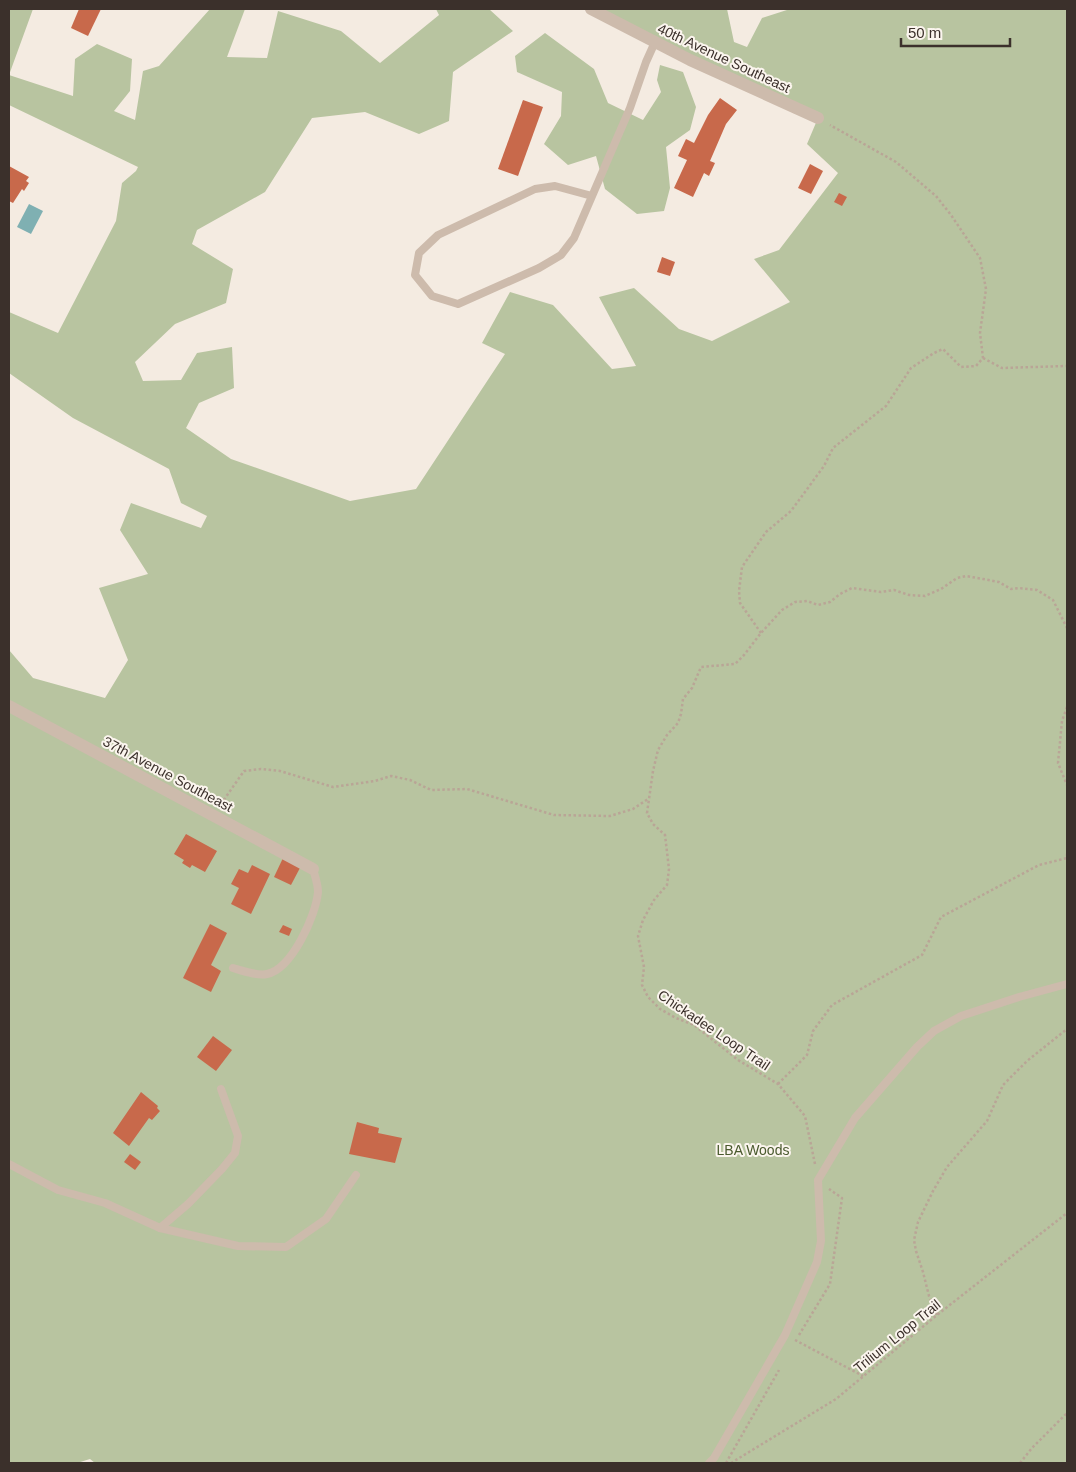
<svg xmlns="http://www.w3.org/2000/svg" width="1076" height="1472" viewBox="0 0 1076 1472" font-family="Arial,sans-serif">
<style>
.green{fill:#b8c4a0}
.water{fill:#7fb0b2}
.building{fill:#c8694b}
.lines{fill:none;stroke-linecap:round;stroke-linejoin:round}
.path{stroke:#b9a596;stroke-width:2.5;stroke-dasharray:2.5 2.5;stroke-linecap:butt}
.service{stroke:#cdbbac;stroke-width:8}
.minor{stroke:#cdbbac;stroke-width:12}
.labels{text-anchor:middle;stroke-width:4;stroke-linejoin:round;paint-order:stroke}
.street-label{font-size:14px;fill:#3b302b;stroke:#fbf5ee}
.park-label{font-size:14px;fill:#4a5a2e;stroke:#fbf5ee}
</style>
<rect width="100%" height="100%" fill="#f4ebe1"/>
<g class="green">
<polygon points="9,9 33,9 9,75 73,96 75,59 97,44 132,59 130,91 114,111 135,120 143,71 159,66 210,9 245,9 227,57 267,58 278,11 341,31 380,63 439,15 436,9 489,9 513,31 453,72 449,121 419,134 365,112 312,118 265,192 197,230 192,244 233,269 226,303 175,324 135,362 143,381 181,380 197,353 232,347 234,388 199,403 186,428 231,459 350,501 416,489 505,354 482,343 510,292 553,305 612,369 636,366 599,297 634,288 679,329 712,341 790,302 754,259 779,250 838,173 807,144 818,118 591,9 727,9 734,42 747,47 762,18 790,9 1067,9 1067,1463 95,1463 90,1459 77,1463 9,1463 9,650 33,678 105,698 128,660 99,588 148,574 120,530 131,503 201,528 207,516 181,503 169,469 73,418 9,373 9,312 58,333 116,221 122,183 136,171 138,167 9,105"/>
<polygon points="545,33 594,69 608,103 643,120 661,92 657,80 660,65 683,72 696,107 690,130 666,147 670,188 664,211 637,214 605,189 596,156 568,165 544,144 561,116 562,92 517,72 515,56"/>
</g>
<polygon class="water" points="29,204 43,211 31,234 17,227"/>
<g class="building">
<polygon points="79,9 101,9 88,36 71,28"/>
<polygon points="720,98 737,110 726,124 710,161 715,163 709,176 704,173 693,197 674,188 687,160 678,156 686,139 694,143 708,115"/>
<polygon points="523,100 543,107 518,176 498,169"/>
<polygon points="810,164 823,171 811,194 798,188"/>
<polygon points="9,166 29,177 26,181 29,183 24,191 22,189 13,203 9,201"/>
<polygon points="839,193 847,197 842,206 834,202"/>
<polygon points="662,257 675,262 670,276 657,272"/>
<polygon points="186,834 217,851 205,872 192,865 190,868 182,863 184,860 174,854"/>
<polygon points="283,858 301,866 291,885 274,877"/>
<polygon points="252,865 270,874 251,914 231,904 239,888 231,884 239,869 248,873"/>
<polygon points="210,924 227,933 211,965 221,971 211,992 183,978"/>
<polygon points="283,925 292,929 289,936 279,932"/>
<polygon points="213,1036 232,1050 216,1071 197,1057"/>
<polygon points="141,1092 158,1106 157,1108 160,1111 152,1120 149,1118 129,1146 113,1133"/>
<polygon points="357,1122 379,1128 378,1133 402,1138 395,1163 349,1154"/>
<polygon points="130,1154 141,1162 135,1170 124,1162"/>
</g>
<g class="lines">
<g class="path">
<polyline points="983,358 1002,368 1067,366"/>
<polyline points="761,633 740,603 739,591 742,567 766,532 791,511 824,466 833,448 886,406 911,368 934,353 943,349 961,367 976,366 983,358 980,333 986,289 980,258 951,215 936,196 896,162 830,125"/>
<polyline points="1067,707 1062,721 1058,763 1067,785"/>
<polyline points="221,804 244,771 261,769 280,771 333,787 375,781 391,776 410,780 431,790 467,789 554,815 610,816 633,809 648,799"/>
<polyline points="778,1084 807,1055 813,1031 832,1005 922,955 941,917 1039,865 1067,858 1067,852"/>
<polyline points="815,1164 805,1116 778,1084 738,1060 694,1025 676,1018 660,1009 648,997 642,985 644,967 638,936 643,920 654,900 667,885 669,869 665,835 653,824 647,813 653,771 658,750 667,735 678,723 681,714 683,699 692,688 701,667 735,664 744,655 761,633 782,610 795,602 807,601 818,605 830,602 840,594 852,588 881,592 894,590 909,595 925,596 941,589 957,578 966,576 983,579 999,582 1011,589 1019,588 1037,590 1053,600 1067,628"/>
<polyline points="937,1315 929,1296 923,1272 916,1251 914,1240 918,1222 933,1191 947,1167 987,1121 1003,1085 1027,1061 1067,1029"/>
<polyline points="799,1335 830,1284 842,1198 829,1189"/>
<polyline points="795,1340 863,1376"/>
<polyline points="726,1463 779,1370"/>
<polyline points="731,1463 836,1399 937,1315 1067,1213"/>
<polyline points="1020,1463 1032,1448 1067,1413"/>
</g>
<g class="service">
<polyline points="592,196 555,186 535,189 438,235 419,253 415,275 432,296 458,304 539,268 561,255 574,238 630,108 646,62 655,42"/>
<path d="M233,968C243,971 257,976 267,974C292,969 316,915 318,892C318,884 315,876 313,869"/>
<polyline points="9,1164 58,1190 105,1203 160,1228 238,1246 286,1247 326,1219 356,1175"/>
<polyline points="160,1228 188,1204 222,1169 235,1153 238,1136 221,1089"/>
<polyline points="709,1463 714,1458 785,1335 817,1262 821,1241 818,1180 855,1118 917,1047 934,1031 961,1016 1019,997 1067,984"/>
</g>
<g class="minor">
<polyline points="591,9 690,60 818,118"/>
<polyline points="9,706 313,869"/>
</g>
</g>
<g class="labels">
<g class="street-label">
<text transform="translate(724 58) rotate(25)" y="5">40th Avenue Southeast</text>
<text transform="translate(168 774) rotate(28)" y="5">37th Avenue Southeast</text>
<text transform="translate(714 1030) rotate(34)" y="5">Chickadee Loop Trail</text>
<text transform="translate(897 1336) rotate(-39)" y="5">Trilium Loop Trail</text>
</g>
<g class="park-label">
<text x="753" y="1155">LBA Woods</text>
</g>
</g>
<rect width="1076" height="1472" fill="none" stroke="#3b302b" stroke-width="20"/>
<path d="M901 38v8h109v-8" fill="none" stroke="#3b302b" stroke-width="2.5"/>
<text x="908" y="38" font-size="15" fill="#3b302b" stroke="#fbf5ee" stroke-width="4" paint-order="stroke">50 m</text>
</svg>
